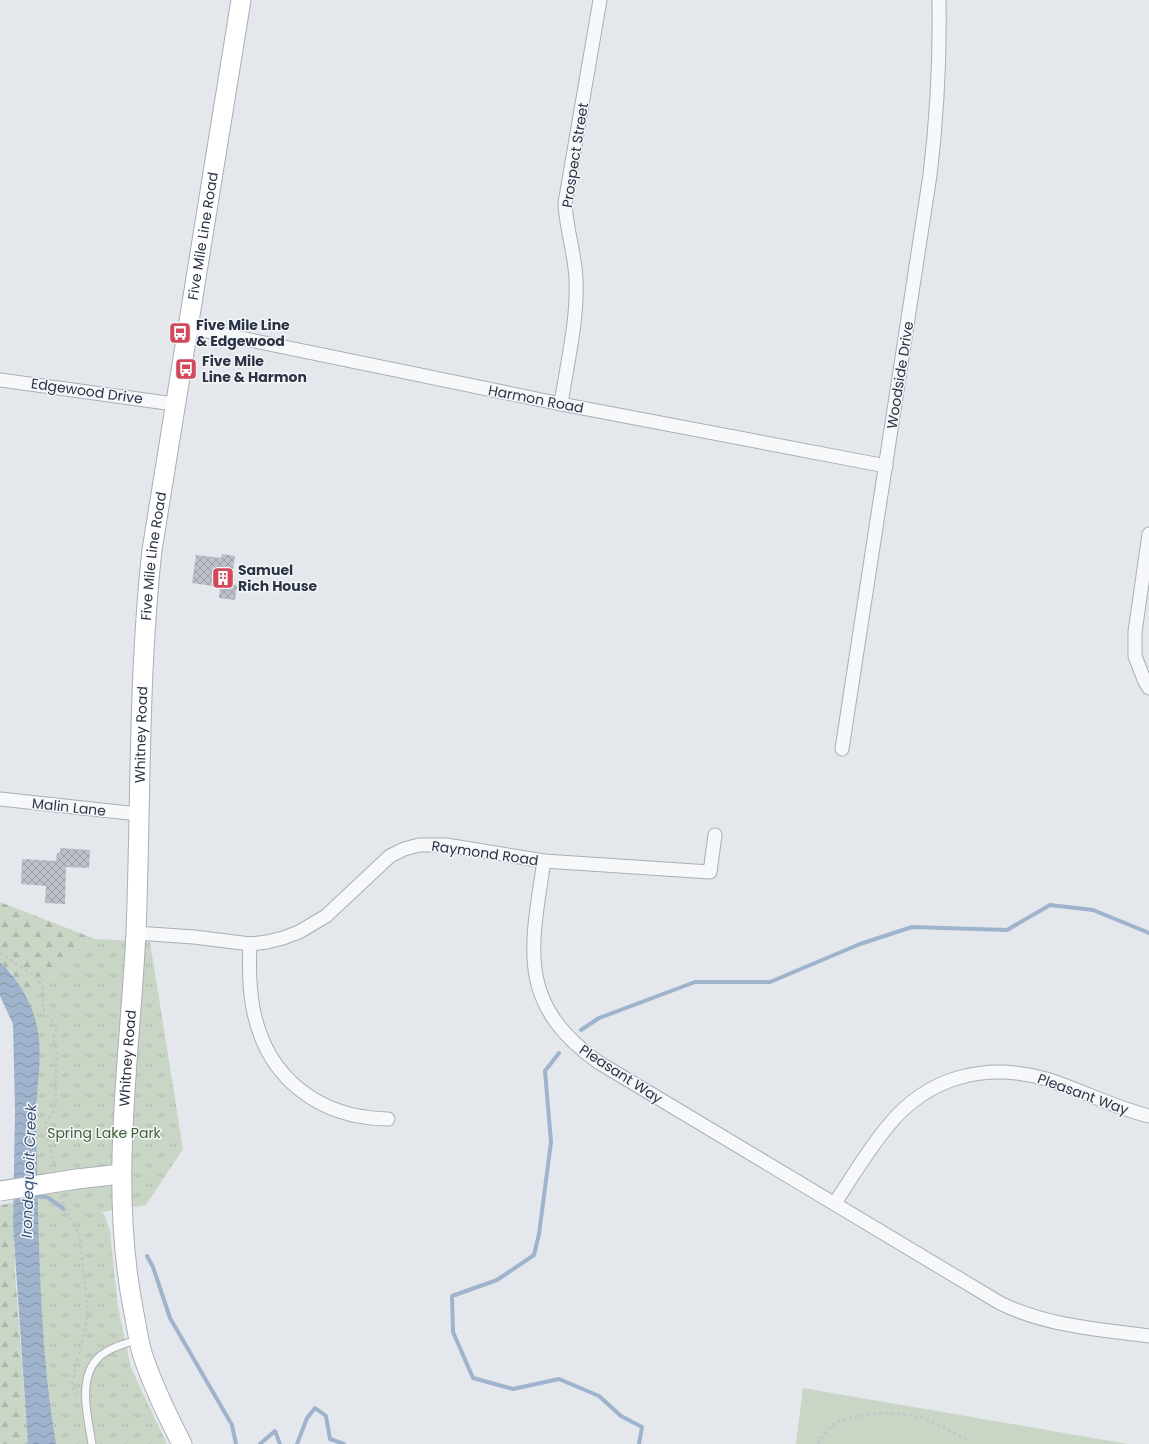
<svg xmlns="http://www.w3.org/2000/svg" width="1149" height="1444" viewBox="0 0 1149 1444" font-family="Poppins,sans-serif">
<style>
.grass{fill:#c9d6c5}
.forest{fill:url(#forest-firs)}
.park{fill:url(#park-tufts)}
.water{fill:url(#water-waves)}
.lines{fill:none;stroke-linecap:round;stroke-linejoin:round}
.stream{stroke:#9fb4cc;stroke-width:4}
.building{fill:url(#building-cross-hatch)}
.lane-casing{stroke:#a9aeb7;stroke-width:9}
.street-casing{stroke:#a9aeb7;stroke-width:15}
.secondary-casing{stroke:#a9aeb7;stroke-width:21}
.path{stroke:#c2c5cb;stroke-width:2.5;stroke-dasharray:3 3;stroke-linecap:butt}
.lane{stroke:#f7f8fa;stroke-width:7}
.street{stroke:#f7f8fa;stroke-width:13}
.secondary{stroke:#fff;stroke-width:19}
.secondary-bridge-casing{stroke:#a9aeb7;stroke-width:21;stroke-linecap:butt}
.secondary-bridge{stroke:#fff;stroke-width:19}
.labels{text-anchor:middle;stroke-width:3;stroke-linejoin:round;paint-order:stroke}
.street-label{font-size:14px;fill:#2b3445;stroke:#f4f6f9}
.poi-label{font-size:14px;font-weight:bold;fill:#2b3445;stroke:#f4f6f9;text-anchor:start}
.park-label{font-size:14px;fill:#3f6138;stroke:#f4f6f9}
.water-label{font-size:15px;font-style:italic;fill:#34527a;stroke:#f4f6f9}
</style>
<defs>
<pattern id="forest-firs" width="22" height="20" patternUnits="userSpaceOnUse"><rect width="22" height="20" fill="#c9d6c5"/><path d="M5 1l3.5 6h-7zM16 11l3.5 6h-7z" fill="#adb8ab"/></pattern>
<pattern id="park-tufts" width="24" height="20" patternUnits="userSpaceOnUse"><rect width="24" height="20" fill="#c9d6c5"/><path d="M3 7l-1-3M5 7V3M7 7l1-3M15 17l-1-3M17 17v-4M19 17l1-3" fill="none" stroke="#adb8ab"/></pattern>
<pattern id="water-waves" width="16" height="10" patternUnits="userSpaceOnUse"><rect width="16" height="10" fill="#9fb4cc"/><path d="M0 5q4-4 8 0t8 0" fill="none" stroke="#8293a7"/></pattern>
<pattern id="building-cross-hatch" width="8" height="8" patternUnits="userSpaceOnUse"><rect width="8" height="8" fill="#bbc0ca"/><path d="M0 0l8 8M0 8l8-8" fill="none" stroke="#989da6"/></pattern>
</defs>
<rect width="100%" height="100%" fill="#e4e7ec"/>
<polygon class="grass" points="803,1388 1128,1444 796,1444"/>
<g class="forest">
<polygon points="0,902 95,939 27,997 11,972 0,962"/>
<polygon points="13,1203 15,1273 28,1444 0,1444 0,1205"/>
</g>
<polygon class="park" points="95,939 150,942 183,1149 146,1205 102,1212 106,1218 110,1232 118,1307 131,1368 167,1444 41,1444 21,1002"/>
<path class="water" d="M0,962C19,979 34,1006 38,1032C43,1062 35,1094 36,1123C39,1230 38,1338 56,1444H28L13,1225L15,1110L13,1024L0,996Z"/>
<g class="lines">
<g class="stream">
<polyline points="581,1030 599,1018 695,982 770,982 860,944 912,927 1007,930 1050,905 1093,910 1149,933"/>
<polyline points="559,1053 545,1071 551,1142 539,1234 534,1255 497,1280 452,1296 453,1332 473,1378 513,1389 559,1379 599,1396 621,1416 642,1427 639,1444"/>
<polyline points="32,1196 47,1197 64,1209"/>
<polyline points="147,1256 153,1267 170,1318 232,1425 236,1444"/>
<polyline points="260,1444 275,1431 280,1444"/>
<polyline points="297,1444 307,1418 315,1408 326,1416 330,1439 344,1444"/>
</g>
</g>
<g class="building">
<polygon points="222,554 235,556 231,584 237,585 235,600 219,598 220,587 192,583 196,555 221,558"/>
<polygon points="60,848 90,850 89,868 66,867 65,904 45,903 46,886 21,884 22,859 56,861 57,853 60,853"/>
</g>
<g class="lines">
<g class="lane-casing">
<path id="lane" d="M92,1444C88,1418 77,1379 98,1358C108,1348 124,1344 137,1340"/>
</g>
<g class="street-casing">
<g id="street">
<polyline points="187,327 561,404 886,466"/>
<polyline points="0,380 174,404"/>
<path d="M561,404C567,363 578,320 576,279C575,253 566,229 565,203L600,0"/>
<polyline points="1149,534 1135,632 1135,656 1145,682 1149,688"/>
<path d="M842,749L930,175C937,117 940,59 939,0"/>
<polyline points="0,799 138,814"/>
<path d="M544,861C531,948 516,1003 598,1062L1000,1303C1046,1326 1098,1329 1149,1336"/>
<polyline points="136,933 194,937 250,944 267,942 283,938 299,932 326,916 390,856 404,849 419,845 446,845 544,861 710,872 715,835"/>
<path d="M250,944C249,965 249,987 253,1008C266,1078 319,1118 388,1119"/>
<path d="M835,1203C852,1177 868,1150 888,1126C928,1076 987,1062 1046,1079C1081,1090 1113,1107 1149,1116"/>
</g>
</g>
<g class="secondary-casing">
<g id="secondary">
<polyline points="77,1179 121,1174"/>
<path id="s1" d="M182,1444C167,1415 152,1384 142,1353C138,1338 136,1323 133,1308C109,1183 130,1058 136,932C141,805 138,677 152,550L241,0"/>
</g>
</g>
<g class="path">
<polyline points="0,953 35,976 43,988 43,1009 57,1028 53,1037 57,1049 55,1109 45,1124 52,1159 57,1166"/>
<polyline points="60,1196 70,1218 80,1236 88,1315 72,1384 74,1393 77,1395"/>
<path d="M818,1444C823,1436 827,1428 836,1423C853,1413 896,1411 915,1416C933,1420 951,1432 968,1440"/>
</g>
<use href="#lane" class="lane"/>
<use href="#street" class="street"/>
<use href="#secondary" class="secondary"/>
<g class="secondary-bridge-casing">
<polyline id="secondary-bridge" points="0,1191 77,1179"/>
</g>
<use href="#secondary-bridge" class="secondary-bridge"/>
</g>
<defs>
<g id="bus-square" transform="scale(1.15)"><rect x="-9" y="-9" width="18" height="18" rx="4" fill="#d1495b" stroke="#f4f6f9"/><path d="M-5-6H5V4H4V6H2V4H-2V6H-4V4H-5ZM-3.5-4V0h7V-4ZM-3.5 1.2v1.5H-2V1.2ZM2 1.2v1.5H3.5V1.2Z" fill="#fff"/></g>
<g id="building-square" transform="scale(1.15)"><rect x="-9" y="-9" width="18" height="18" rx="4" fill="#d1495b" stroke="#f4f6f9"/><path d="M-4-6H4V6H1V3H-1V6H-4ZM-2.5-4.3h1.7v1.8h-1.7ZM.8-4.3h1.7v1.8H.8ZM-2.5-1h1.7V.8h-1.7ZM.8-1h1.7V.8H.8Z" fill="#fff"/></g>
</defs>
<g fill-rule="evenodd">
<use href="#bus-square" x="180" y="333"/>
<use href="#bus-square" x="186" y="369"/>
<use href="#building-square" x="223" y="578"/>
</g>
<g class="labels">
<g class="street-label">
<text transform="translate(575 155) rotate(-81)" y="5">Prospect Street</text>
<text dy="5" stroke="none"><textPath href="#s1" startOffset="1223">Five Mile Line Road</textPath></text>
<text transform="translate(900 375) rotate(-81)" y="5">Woodside Drive</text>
<text transform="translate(87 391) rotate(8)" y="5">Edgewood Drive</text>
<text transform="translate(536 399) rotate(11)" y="5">Harmon Road</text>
<text dy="5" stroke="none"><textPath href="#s1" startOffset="899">Five Mile Line Road</textPath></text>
<text dy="5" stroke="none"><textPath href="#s1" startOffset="720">Whitney Road</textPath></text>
<text transform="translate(69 807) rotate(6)" y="5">Malin Lane</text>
<text transform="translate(485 853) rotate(8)" y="5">Raymond Road</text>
<text dy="5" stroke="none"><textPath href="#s1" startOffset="396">Whitney Road</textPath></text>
<text transform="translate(621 1074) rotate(33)" y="5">Pleasant Way</text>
<text transform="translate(1083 1094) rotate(20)" y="5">Pleasant Way</text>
</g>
<g class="poi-label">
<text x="196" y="330">Five Mile Line<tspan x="196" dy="16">&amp; Edgewood</tspan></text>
<text x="202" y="366">Five Mile<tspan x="202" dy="16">Line &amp; Harmon</tspan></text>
<text x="238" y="575">Samuel<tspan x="238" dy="16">Rich House</tspan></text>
</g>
<g class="park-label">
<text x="104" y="1138">Spring Lake Park</text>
</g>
<g class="water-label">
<text transform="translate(29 1171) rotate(-88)" y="5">Irondequoit Creek</text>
</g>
</g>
</svg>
